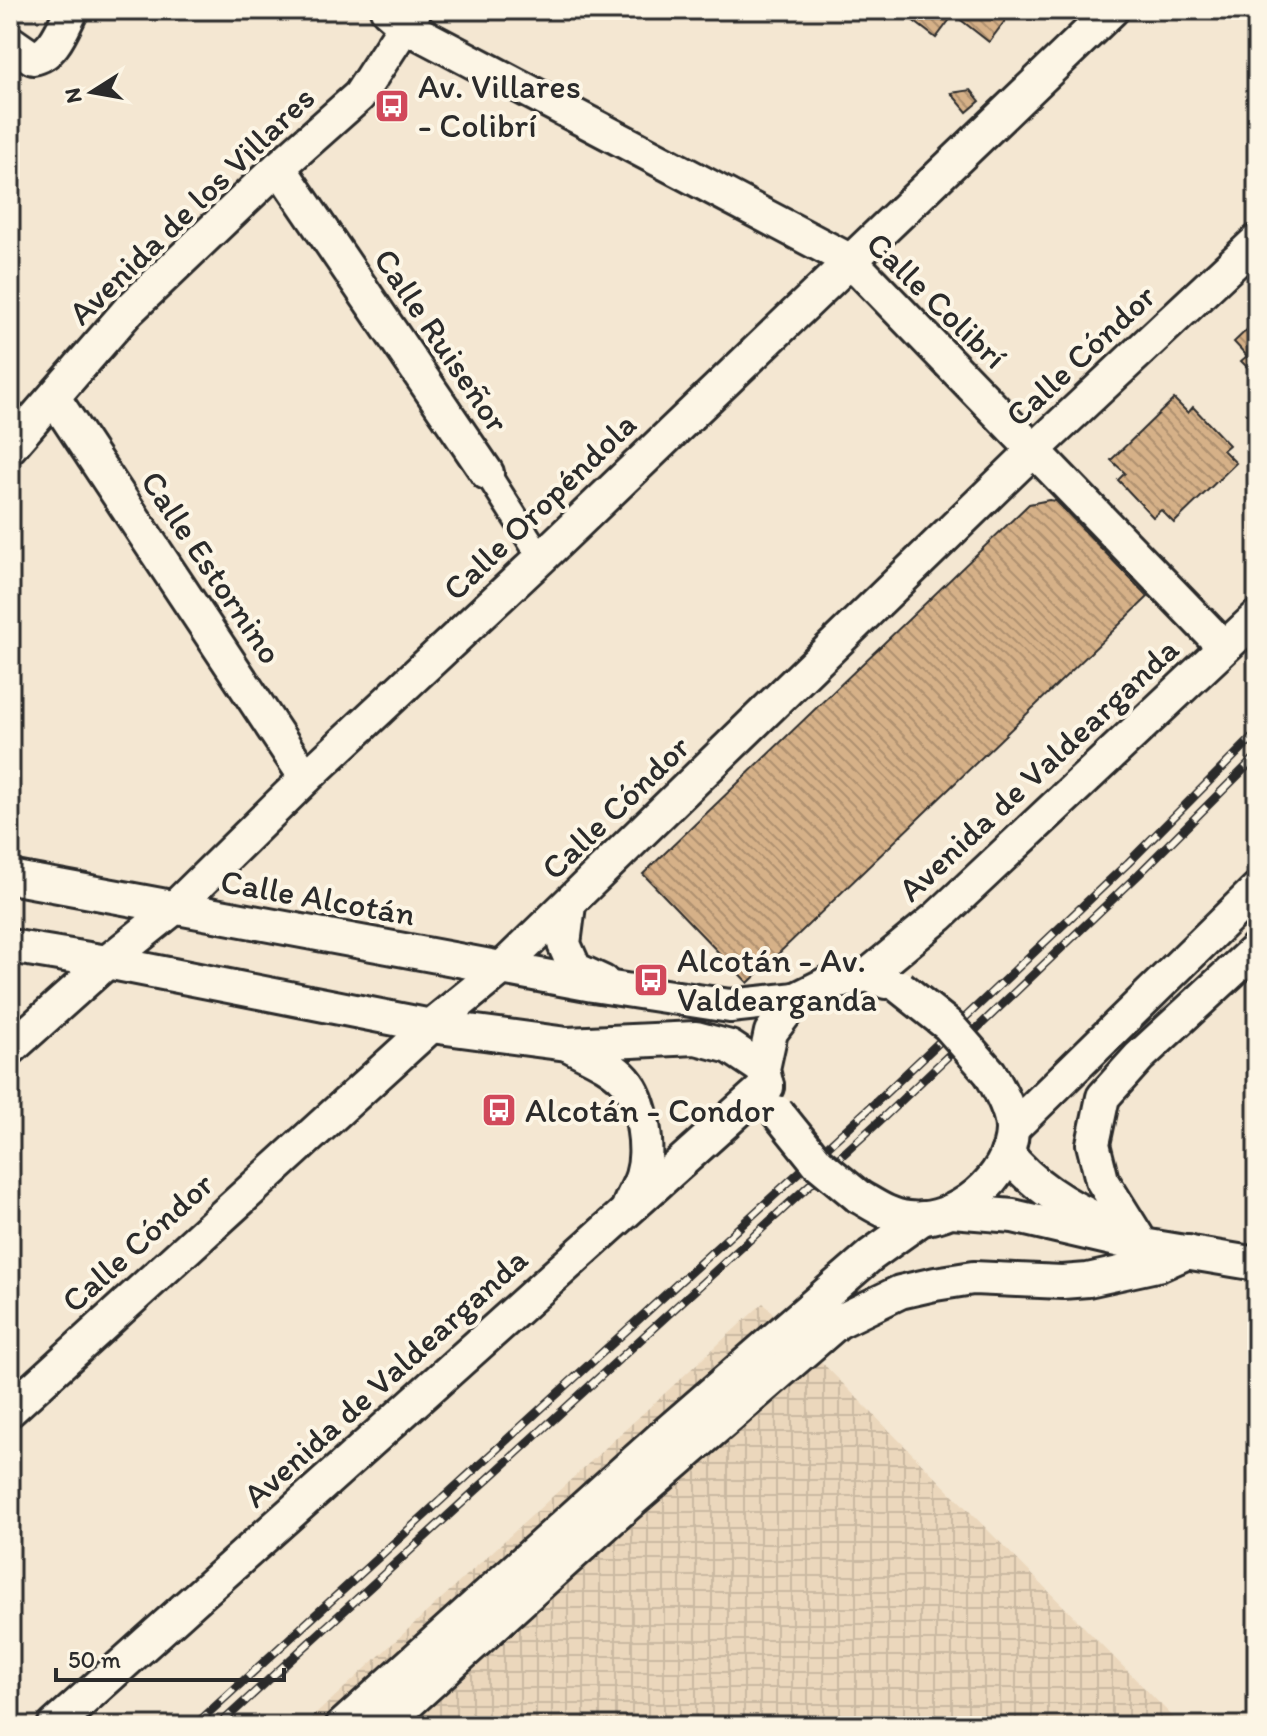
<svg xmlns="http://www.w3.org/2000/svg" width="1267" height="1736" viewBox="0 0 1267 1736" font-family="Itim,sans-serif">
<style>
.industrial{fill:url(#industrial-grid)}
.building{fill:url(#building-back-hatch);stroke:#2b2b2b;stroke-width:2}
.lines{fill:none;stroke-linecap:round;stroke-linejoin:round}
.pedestrian-casing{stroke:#2b2b2b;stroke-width:30}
.minor-casing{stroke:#2b2b2b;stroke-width:38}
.pedestrian{stroke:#fcf5e5;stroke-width:24}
.minor{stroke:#fcf5e5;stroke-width:32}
.rail-casing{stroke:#2b2b2b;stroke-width:9}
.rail{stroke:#fcf5e5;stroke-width:6;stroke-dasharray:18;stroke-linecap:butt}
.minor-bridge-casing{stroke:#2b2b2b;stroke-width:38;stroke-linecap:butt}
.minor-bridge{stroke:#fcf5e5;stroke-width:32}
.labels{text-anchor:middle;stroke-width:8;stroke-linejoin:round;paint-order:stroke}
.poi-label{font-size:34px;fill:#2b2b2b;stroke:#fcf5e5;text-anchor:start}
.street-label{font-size:34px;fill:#2b2b2b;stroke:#fcf5e5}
</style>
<defs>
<pattern id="industrial-grid" width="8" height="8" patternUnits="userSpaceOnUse" patternTransform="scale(2)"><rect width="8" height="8" fill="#ebd7bc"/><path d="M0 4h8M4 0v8" fill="none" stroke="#cab9a2"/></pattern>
<pattern id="building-back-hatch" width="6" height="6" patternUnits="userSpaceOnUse" patternTransform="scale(2)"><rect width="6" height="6" fill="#d6b188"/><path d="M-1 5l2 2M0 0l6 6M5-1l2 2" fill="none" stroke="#ae906f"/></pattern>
</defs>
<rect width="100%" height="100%" fill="#f4e7d2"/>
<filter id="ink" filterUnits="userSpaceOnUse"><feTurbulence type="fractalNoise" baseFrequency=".0125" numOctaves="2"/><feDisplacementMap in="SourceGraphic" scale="16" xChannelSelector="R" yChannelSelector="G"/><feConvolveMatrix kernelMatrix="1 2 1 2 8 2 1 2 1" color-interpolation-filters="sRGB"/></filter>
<g filter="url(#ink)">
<polygon class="industrial" points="763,1303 1182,1726 303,1726"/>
<g class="building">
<polygon points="917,10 941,10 951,18 936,38 911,19"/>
<polygon points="954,10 1013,10 989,42 952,13"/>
<polygon points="971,90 980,101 967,112 951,93"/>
<polygon points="1257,320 1257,377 1241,361 1247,356 1234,342"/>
<polygon points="1174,399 1188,413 1193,407 1229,445 1223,450 1236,463 1174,523 1161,510 1153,517 1118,480 1125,473 1111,460"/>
<polygon points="1049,500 1056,501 1148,597 748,983 643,874 1029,504"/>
</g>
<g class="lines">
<g class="pedestrian-casing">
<polyline id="pedestrian" points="487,473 541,558"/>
</g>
<g class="minor-casing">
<g id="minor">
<polyline points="387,10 405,26 851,261 1224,647"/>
<path d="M10,42L33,58C54,55 63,27 72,10"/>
<polyline points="279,167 487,473"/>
<polyline points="54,398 306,778"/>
<polyline points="10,447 128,311 269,176 359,96 415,10"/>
<polyline points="10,877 593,985 730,1006 796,999"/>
<polyline points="569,905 564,944 575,969 603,982"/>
<polyline points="10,946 107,962 431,1026 567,1044 696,1038 730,1047 763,1069"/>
<polyline points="868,975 939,916 1257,617"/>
<path d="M567,1044C585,1054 611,1064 625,1080C643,1101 650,1150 642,1176C639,1186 633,1195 629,1205"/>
<polyline points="10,1049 107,962 173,909 306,778 541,558 1112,10"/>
<polyline points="767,1087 763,1069 771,1032 796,999 828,983 868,975 886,982"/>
<polyline points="1012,1129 1257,889"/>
<path d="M1007,1153C1033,1186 1068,1207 1106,1223"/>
<path d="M858,1196C874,1205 889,1216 908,1218C955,1224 1011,1178 1012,1130C1012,1111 999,1089 990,1073"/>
<polyline points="952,1211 1013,1216 1125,1242 1257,1264"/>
<polyline points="1137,1236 1102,1180 1093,1144 1103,1097 1139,1057 1257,948"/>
<polyline points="10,1410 431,1026 501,969 1034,450 1257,241"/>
<polyline points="54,1726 767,1085"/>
<polyline points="342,1726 664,1435 871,1255 923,1218"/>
<polyline points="383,1726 627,1505 838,1322 900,1292 935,1284 973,1278 1062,1282 1088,1280 1161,1264 1188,1252"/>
</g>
</g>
<use href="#pedestrian" class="pedestrian"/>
<use href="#minor" class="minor"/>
<g class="rail-casing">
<g id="rail">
<polyline points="194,1726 874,1104 1128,863 1257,733"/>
<polyline points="218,1726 885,1116 1139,874 1257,756"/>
</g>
</g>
<use href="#rail" class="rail"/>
<g class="minor-bridge-casing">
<g id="minor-bridge">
<polyline points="900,987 948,1025 990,1073"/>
<polyline points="777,1112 818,1163 858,1196"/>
</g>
</g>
<use href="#minor-bridge" class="minor-bridge"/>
</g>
</g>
<defs>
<g id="bus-square" transform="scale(1.8)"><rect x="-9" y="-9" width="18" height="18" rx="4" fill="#d1495b" stroke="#fcf5e5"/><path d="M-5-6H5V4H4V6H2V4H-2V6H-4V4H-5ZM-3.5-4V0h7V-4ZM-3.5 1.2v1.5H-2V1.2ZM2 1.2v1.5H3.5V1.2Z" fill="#fff"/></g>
</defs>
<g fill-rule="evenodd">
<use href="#bus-square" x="392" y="106"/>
<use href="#bus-square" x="651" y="980"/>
<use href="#bus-square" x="499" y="1110"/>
</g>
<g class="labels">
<g class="poi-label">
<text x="418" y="98">Av. Villares<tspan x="418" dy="39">- Colibrí</tspan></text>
<text x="677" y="972">Alcotán - Av.<tspan x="677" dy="39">Valdearganda</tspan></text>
<text x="525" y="1122">Alcotán - Condor</text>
</g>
<g class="street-label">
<text transform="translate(191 205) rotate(-44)" y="12">Avenida de los Villares</text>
<text transform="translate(937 300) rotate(44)" y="12">Calle Colibrí</text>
<text transform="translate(442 340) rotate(56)" y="12">Calle Ruiseñor</text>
<text transform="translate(1080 355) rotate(-43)" y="12">Calle Cóndor</text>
<text transform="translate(539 506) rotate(-44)" y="12">Calle Oropéndola</text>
<text transform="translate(212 567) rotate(56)" y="12">Calle Estornino</text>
<text transform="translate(1038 769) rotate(-43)" y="12">Avenida de Valdearganda</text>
<text transform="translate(615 807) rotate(-44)" y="12">Calle Cóndor</text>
<text transform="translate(318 897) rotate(10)" y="12">Calle Alcotán</text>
<text transform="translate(137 1242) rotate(-42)" y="12">Calle Cóndor</text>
<text transform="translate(385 1377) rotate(-42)" y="12">Avenida de Valdearganda</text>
</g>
</g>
<rect width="1267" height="1736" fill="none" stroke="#fcf5e5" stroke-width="40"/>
<rect x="20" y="20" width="1227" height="1696" fill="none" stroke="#2b2b2b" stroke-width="3" filter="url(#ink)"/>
<g transform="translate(92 92) rotate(259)" stroke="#fcf5e5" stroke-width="6" paint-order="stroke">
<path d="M0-6L14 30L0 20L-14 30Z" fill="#2b2b2b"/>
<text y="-12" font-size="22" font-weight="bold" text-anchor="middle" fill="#2b2b2b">N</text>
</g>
<path d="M56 1668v12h228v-12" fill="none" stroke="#2b2b2b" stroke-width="4"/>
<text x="68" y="1668" font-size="24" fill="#2b2b2b" stroke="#fcf5e5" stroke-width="6" paint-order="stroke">50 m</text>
</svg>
